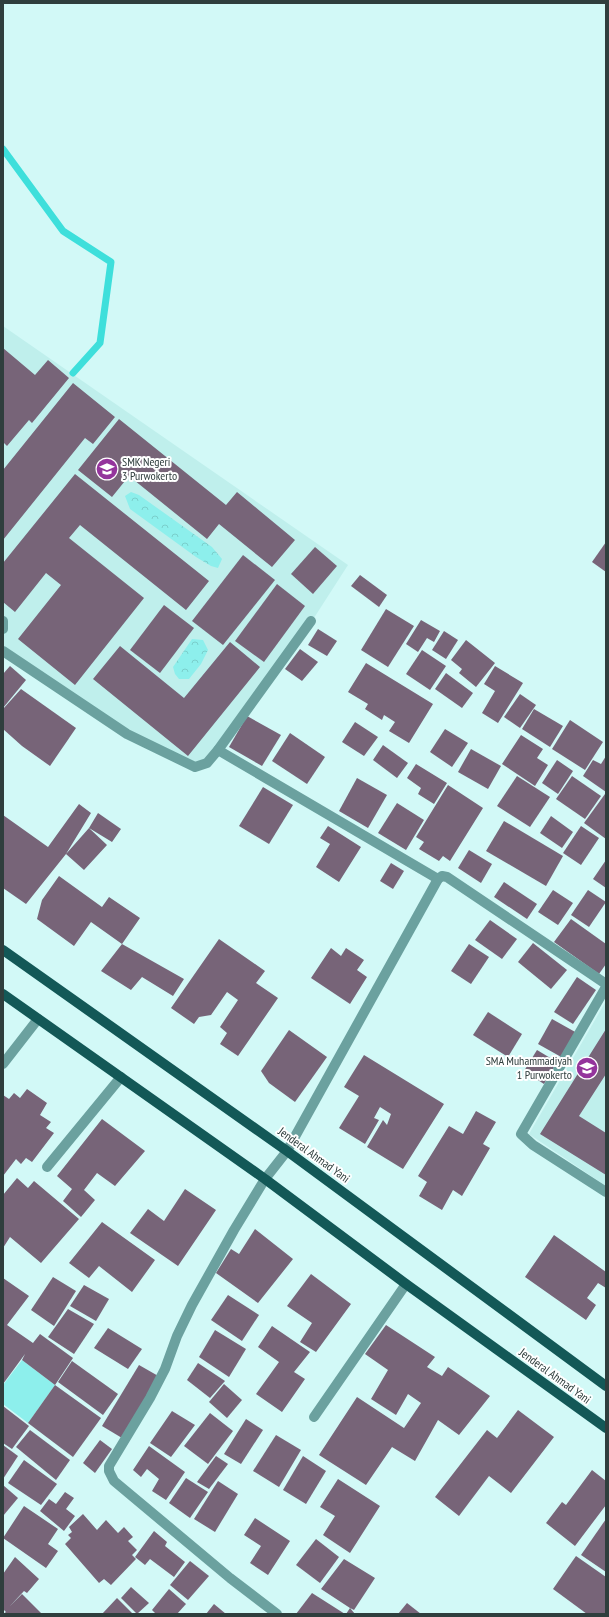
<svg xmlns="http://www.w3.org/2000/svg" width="609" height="1617" viewBox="0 0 609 1617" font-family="'PT Sans Narrow',sans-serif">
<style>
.built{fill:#bfefec}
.forest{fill:url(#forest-crowns)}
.green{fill:#8defec}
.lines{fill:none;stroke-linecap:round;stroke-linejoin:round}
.stream{stroke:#3edfdb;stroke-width:7}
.building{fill:#776478}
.minor{stroke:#6ba19f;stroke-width:10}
.major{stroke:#135857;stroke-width:10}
.labels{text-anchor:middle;stroke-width:4;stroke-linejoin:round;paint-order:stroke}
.poi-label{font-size:12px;fill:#2f3e3d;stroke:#fff;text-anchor:start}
.street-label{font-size:12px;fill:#2f3e3d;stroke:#fff}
</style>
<defs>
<pattern id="forest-crowns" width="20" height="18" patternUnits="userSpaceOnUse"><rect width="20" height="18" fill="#8defec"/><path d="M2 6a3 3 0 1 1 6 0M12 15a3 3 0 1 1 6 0" fill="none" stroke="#7acecb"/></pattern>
</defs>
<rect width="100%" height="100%" fill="#d2f9f7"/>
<g class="built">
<polygon points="3,326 348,565 312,621 218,750 195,767 127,734 3,651"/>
<polygon points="606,1001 606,1186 529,1134"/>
</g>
<g class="forest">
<polygon points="131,492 139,495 212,547 222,559 218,568 211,566 196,557 130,509 125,496"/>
<polygon points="192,639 203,640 208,650 201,664 189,679 179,679 175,674 173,667"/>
</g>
<polygon class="green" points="22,1360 55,1385 28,1423 3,1404 3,1385"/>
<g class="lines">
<polyline class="stream" points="3,149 63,231 111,262 100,343 73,373"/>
</g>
<g class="building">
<polygon points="3,348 35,375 48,360 69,378 32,423 29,420 7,446 3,442"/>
<polygon points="73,383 115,417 93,444 85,438 3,540 3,470"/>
<polygon points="119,419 226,505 237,492 295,540 272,567 219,524 207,539 129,476 112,497 78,470"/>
<polygon points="75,474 209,581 186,610 80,525 69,538 144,598 75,685 18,639 61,585 46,573 15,612 3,602 3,563"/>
<polygon points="606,542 606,572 592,562"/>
<polygon points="315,547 337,566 313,594 291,574"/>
<polygon points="243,555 275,580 223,645 192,621"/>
<polygon points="360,575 387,595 379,607 351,586"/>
<polygon points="277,584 305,606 264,662 235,641"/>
<polygon points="164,605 194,628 160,673 130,650"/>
<polygon points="386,609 414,626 388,667 361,650"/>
<polygon points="421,620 440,631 434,642 427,638 418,652 406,644"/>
<polygon points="318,629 337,641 327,656 308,645"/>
<polygon points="444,631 458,640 446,659 432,650"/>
<polygon points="466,640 495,663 476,687 459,673 462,669 451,660"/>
<polygon points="230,642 260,667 188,756 93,679 120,646 184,698"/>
<polygon points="300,649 318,662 302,681 285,669"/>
<polygon points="422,650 446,666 430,690 406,674"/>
<polygon points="366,663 433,704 409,743 389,731 395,722 384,715 382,720 365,709 368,704 348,692"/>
<polygon points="10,666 26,680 3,708 3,674"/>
<polygon points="495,666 523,683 498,723 482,713 495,691 484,684"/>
<polygon points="446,673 473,693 462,708 435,689"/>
<polygon points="21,689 76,728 50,766 22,746 3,729 3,709"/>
<polygon points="520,694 536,705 520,728 504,717"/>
<polygon points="534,709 563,726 550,747 522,729"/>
<polygon points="247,716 281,735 262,766 229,747"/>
<polygon points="570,720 603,742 585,770 552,749"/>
<polygon points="355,722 378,737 364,756 342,742"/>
<polygon points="445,729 468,743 452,767 430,752"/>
<polygon points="290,733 325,757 307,784 272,761"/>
<polygon points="521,735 543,749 537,758 548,765 535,786 502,764"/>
<polygon points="383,745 408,763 397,778 373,760"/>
<polygon points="471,749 501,766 488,789 458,772"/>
<polygon points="606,756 606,792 583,776 593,760 601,764"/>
<polygon points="557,760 573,771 558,794 542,783"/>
<polygon points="416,764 447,783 434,804 418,794 421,788 407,778"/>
<polygon points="517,776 550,797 530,827 497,806"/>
<polygon points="572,776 601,796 585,819 556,799"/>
<polygon points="357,778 387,795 368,828 339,811"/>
<polygon points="448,785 483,808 450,861 443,856 439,861 419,849 424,842 416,837"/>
<polygon points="263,787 293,805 269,844 239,826"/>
<polygon points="605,794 606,795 606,839 584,823"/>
<polygon points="397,803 424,820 406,850 378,833"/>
<polygon points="79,804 91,813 66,854 89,828 98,813 121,829 112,842 89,828 107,845 84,870 66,854 26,904 3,888 3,815 48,847"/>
<polygon points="551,816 573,832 562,848 540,833"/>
<polygon points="504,821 563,856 546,886 486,851"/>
<polygon points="328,826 361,847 339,882 316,867 330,844 320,838"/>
<polygon points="581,826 599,838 581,865 563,853"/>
<polygon points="469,850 492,864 481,883 458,868"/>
<polygon points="606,860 606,888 593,879"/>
<polygon points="391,863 404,871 393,889 380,881"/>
<polygon points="59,876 102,907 109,897 140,918 122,944 91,922 74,946 37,919 42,900"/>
<polygon points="504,882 537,904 527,919 494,897"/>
<polygon points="553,890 573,903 558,925 538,912"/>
<polygon points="588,890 606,902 589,927 571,915"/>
<polygon points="571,919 606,944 606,964 599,974 554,942"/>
<polygon points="490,920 517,939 502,959 475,940"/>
<polygon points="219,939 265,971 256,983 278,998 238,1056 220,1044 227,1033 220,1027 238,1000 227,992 211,1015 199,1017 194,1024 171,1008"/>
<polygon points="533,943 567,970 551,989 518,962"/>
<polygon points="122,944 184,979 173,996 142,977 131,990 101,971"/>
<polygon points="469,944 489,957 471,984 451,971"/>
<polygon points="331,948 341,956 346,948 364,960 357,970 367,977 350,1004 311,978"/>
<polygon points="577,977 596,990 573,1024 554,1012"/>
<polygon points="488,1012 522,1034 508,1057 473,1035"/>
<polygon points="552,1019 577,1033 563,1058 538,1044"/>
<polygon points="606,1029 606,1074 579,1116 606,1133 606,1175 540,1134"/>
<polygon points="289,1030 327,1057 295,1102 269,1083 261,1071"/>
<polygon points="537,1050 557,1062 544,1084 524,1071"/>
<polygon points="364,1055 444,1104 403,1169 367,1147 383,1120 387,1125 391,1114 380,1107 374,1118 379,1120 365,1144 339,1128 359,1096 344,1087"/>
<polygon points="27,1089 47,1103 40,1115 51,1122 46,1128 54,1133 32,1162 26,1158 21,1164 16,1159 3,1176 3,1095 9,1099 14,1093 20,1098"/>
<polygon points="476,1111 496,1122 483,1144 490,1148 462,1196 453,1190 442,1210 419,1196 427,1182 418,1176 449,1126 463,1134"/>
<polygon points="102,1119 145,1151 115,1186 97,1173 84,1190 95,1200 81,1217 63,1201 72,1189 57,1176"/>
<polygon points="17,1178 28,1188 34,1181 79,1219 41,1263 10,1237 3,1248 3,1195"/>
<polygon points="185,1189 216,1210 178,1266 130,1233 148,1209 164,1221"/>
<polygon points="102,1222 155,1260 132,1292 99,1266 89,1278 69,1263"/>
<polygon points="255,1229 293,1259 258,1303 216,1273 231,1249 239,1254"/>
<polygon points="554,1235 606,1272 606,1288 598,1283 587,1298 596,1305 586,1320 525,1277"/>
<polygon points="311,1274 351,1304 316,1352 300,1342 312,1323 287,1306"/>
<polygon points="53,1277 76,1291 54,1326 31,1310"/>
<polygon points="3,1278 29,1296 7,1325 33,1343 40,1334 73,1358 55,1385 22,1360 25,1354 3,1384"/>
<polygon points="84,1285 109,1299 96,1321 70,1306"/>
<polygon points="228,1295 259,1315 242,1341 211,1320"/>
<polygon points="68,1309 94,1324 74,1354 48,1337"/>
<polygon points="386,1325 435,1357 427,1367 442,1376 448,1367 490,1396 459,1435 438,1420 415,1461 392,1447 366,1485 319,1455 357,1397 404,1428 421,1403 408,1394 396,1415 371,1399 388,1370 365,1354"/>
<polygon points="272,1326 310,1352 294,1372 305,1379 282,1412 256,1394 279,1362 258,1347"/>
<polygon points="108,1328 142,1349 128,1369 94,1348"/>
<polygon points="215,1330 246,1349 229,1377 199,1357"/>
<polygon points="72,1361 118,1394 103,1415 58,1382"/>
<polygon points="198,1363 225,1381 210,1398 187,1380"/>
<polygon points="139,1365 160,1377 122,1438 102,1426"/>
<polygon points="224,1384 242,1400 227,1418 209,1402"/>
<polygon points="55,1385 101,1418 73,1457 28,1423"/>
<polygon points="3,1406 29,1426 12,1449 3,1443"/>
<polygon points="518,1410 554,1437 511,1493 489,1476 459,1516 435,1497 487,1430 497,1438"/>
<polygon points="172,1411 195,1425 171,1457 150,1443"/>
<polygon points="210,1413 233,1431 208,1464 184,1446"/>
<polygon points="246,1419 263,1430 241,1464 224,1454"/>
<polygon points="30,1430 70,1460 56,1480 16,1447"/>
<polygon points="276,1435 301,1450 279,1487 253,1471"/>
<polygon points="100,1440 112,1449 95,1473 83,1463"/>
<polygon points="3,1445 18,1456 3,1479"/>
<polygon points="149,1446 185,1472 166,1500 152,1491 159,1479 147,1469 141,1477 133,1470"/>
<polygon points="216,1456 228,1464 209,1489 197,1482"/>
<polygon points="303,1456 326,1471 306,1504 283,1490"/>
<polygon points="24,1460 57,1484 41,1505 8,1483"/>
<polygon points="592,1470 606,1481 606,1505 575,1546 546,1523 562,1502 566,1505"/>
<polygon points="186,1478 208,1492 190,1518 169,1503"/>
<polygon points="338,1479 380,1506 350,1553 323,1535 335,1516 320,1507"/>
<polygon points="218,1481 238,1494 215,1532 194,1519"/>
<polygon points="3,1485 18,1498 3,1516"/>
<polygon points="65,1492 74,1498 66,1509 75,1516 64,1531 40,1511 49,1499 56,1504"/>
<polygon points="24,1506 58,1529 48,1544 58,1551 46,1568 3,1538"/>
<polygon points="83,1514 97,1530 106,1520 118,1533 124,1527 133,1537 128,1541 137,1550 132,1555 136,1559 111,1585 104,1579 99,1583 65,1544 71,1538 68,1535 72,1532 69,1527"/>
<polygon points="255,1518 290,1541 268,1575 250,1563 261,1546 244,1535"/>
<polygon points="606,1519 606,1572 581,1555"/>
<polygon points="154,1531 167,1542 165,1546 185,1562 174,1577 150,1559 145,1565 135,1557"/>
<polygon points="316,1539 339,1557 320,1583 296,1565"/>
<polygon points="576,1556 606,1577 606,1614 587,1614 553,1589"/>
<polygon points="15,1557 39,1579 27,1593 24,1591 10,1606 22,1594 42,1614 3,1614 6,1612 3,1609 3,1574"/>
<polygon points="344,1559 375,1578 354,1610 350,1608 355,1614 346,1614 350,1608 321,1589"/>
<polygon points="190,1561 209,1576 188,1600 170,1585"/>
<polygon points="131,1587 149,1603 137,1614 121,1598"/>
<polygon points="169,1589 186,1604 177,1614 156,1614 152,1610"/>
<polygon points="312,1593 345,1614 296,1614"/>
<polygon points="117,1598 133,1614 102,1614"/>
<polygon points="407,1603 421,1614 398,1614"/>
<polygon points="214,1604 226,1614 206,1614"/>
</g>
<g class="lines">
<g class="minor">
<polyline points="3,621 3,629"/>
<polyline points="3,651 127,734 195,767 207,763 218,750 311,621"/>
<polyline points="218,750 438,879"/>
<polyline points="606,987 521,1134 533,1145 606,1192"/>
<polyline points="3,1064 38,1019"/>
<polyline points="47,1167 121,1077"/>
<polyline points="314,1417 406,1284"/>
<polyline points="277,1614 230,1578 114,1481 109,1471 109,1466 150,1398 165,1369 177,1336 192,1305 234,1230 265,1179 287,1151 438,879 442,876 447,877 606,984"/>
</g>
<g class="major">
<polyline points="3,950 287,1151 606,1386"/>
<polyline points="3,994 265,1179 406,1284 606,1428"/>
</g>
</g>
<defs>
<g id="school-disc" transform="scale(1.15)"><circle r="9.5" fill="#94349c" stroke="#fff"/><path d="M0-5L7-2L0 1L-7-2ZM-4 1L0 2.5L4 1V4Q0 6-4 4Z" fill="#fff"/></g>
</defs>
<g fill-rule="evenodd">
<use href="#school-disc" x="107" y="469"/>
<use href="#school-disc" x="587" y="1068"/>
</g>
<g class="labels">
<g class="poi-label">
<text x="122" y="466">SMK Negeri<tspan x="122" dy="14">3 Purwokerto</tspan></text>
<text x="572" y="1065" text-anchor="end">SMA Muhammadiyah<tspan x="572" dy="14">1 Purwokerto</tspan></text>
</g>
<g class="street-label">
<text transform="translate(314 1155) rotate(36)" y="4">Jenderal Ahmad Yani</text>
<text transform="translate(555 1376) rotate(36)" y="4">Jenderal Ahmad Yani</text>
</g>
</g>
<rect width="609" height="1617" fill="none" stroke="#2f3e3d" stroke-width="8"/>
</svg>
